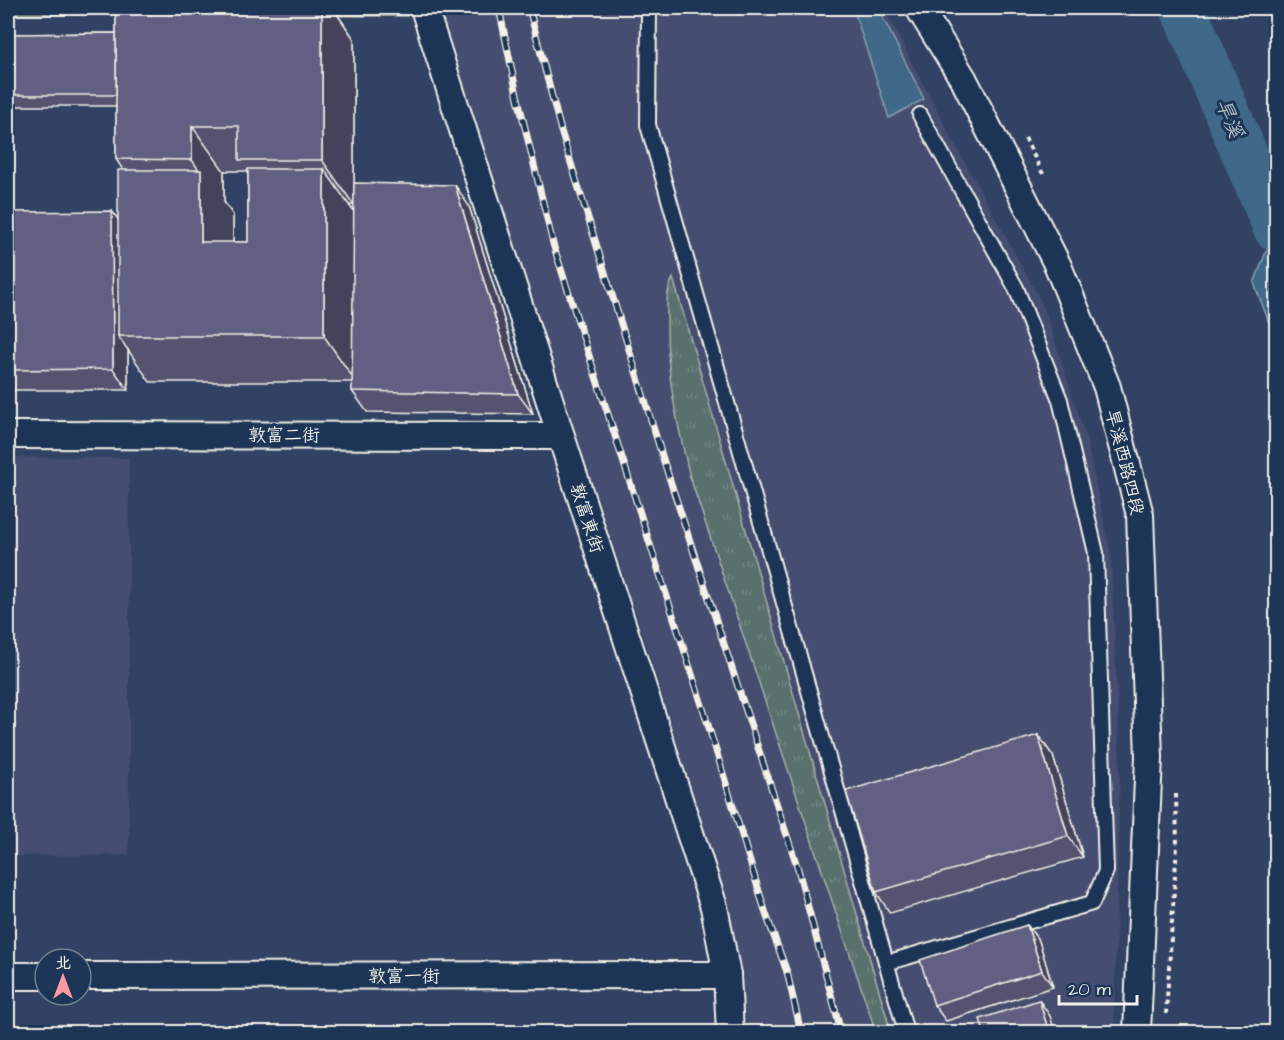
<svg xmlns="http://www.w3.org/2000/svg" width="1284" height="1040" viewBox="0 0 1284 1040" font-family="'Architects Daughter','LXGW WenKai TC',sans-serif">
<style>
.built{fill:#444e6f}
.grass{fill:url(#grass-tufts);stroke:#a7b0aa;stroke-width:1.5}
.park{fill:url(#park-crowns);stroke:#a7b0aa;stroke-width:1.5}
.water{fill:#406888;stroke:#889fae;stroke-width:1.5}
.lines{fill:none;stroke-linecap:round;stroke-linejoin:round}
.river{stroke:#406888;stroke-width:46}
.service-casing{stroke:#f4f1e8;stroke-width:18}
.minor-casing{stroke:#f4f1e8;stroke-width:30}
.path{stroke:#f4f1e8;stroke-width:4;stroke-dasharray:4.5 4.5;stroke-linecap:butt}
.service{stroke:#1d3557;stroke-width:14}
.minor{stroke:#1d3557;stroke-width:26}
.rail-casing{stroke:#f4f1e8;stroke-width:7}
.rail{stroke:#1d3557;stroke-width:4.5;stroke-dasharray:14;stroke-linecap:butt}
.wall{fill:#545370;stroke:#f4f1e8;stroke-width:1.5;fill-rule:evenodd}
.shaded-wall{fill:#45435b;stroke:#f4f1e8;stroke-width:1.5}
.building{fill:#626082;stroke:#f4f1e8;stroke-width:1.5}
.labels{text-anchor:middle;stroke-width:6;stroke-linejoin:round;paint-order:stroke}
.street-label{font-size:18px;fill:#f4f1e8;stroke:#1d3557}
.water-label{font-size:20px;font-style:italic;fill:#b5c1c6;stroke:#1d3557}
</style>
<defs>
<pattern id="grass-tufts" width="24" height="20" patternUnits="userSpaceOnUse" patternTransform="scale(1.5)"><rect width="24" height="20" fill="#5a706c"/><path d="M3 7l-1-3M5 7V3M7 7l1-3M15 17l-1-3M17 17v-4M19 17l1-3" fill="none" stroke="#728581"/></pattern>
<pattern id="park-crowns" width="20" height="18" patternUnits="userSpaceOnUse" patternTransform="scale(1.5)"><rect width="20" height="18" fill="#5a706c"/><path d="M2 6a3 3 0 1 1 6 0M12 15a3 3 0 1 1 6 0" fill="none" stroke="#728581"/></pattern>
</defs>
<rect width="100%" height="100%" fill="#324264"/>
<filter id="ink" filterUnits="userSpaceOnUse"><feTurbulence type="fractalNoise" baseFrequency=".0167" numOctaves="2"/><feDisplacementMap in="SourceGraphic" scale="12" xChannelSelector="R" yChannelSelector="G"/><feConvolveMatrix kernelMatrix="1 2 1 2 8 2 1 2 1" color-interpolation-filters="sRGB"/></filter>
<g filter="url(#ink)">
<g class="built">
<polygon points="436,8 884,8 944,124 1043,305 1086,437 1111,555 1120,764 1114,1032 748,1032 729,912 658,681"/>
<polygon points="8,457 129,458 129,855 8,856"/>
</g>
<path class="grass" d="M673,278L891,1032H876L690,477C677,423 666,375 667,318C667,303 666,291 673,278Z"/>
<polygon class="park" points="8,8 404,8 407,16 8,14"/>
<g class="water">
<polygon points="853,8 878,8 924,99 889,118"/>
<polygon points="1276,226 1276,341 1254,283"/>
</g>
<g class="lines">
<polyline class="river" points="1183,8 1276,228"/>
<g class="service-casing">
<g id="service">
<polyline points="649,8 648,125 906,1032"/>
<polyline points="886,963 1092,903 1106,871 1096,553 1060,400 1016,288 920,115"/>
</g>
</g>
<g class="minor-casing">
<g id="minor">
<polyline points="424,8 561,436 714,907 727,975 730,1032"/>
<polyline points="919,8 964,80 1058,266 1107,387 1140,515 1149,757 1137,1032"/>
<polyline points="8,435 561,436"/>
<polyline points="8,976 45,976"/>
<polyline points="81,976 727,975"/>
</g>
</g>
<g class="path">
<polyline points="74,8 79,10"/>
<polyline points="1025,138 1044,176"/>
<polyline points="1166,1014 1177,845 1176,794"/>
</g>
<use href="#service" class="service"/>
<use href="#minor" class="minor"/>
<g class="rail-casing">
<g id="rail">
<polyline points="499,8 516,90 553,244 702,705 766,914 787,972 801,1032"/>
<polyline points="529,8 561,131 665,465 798,869 841,1032"/>
</g>
</g>
<use href="#rail" class="rail"/>
</g>
<g class="wall">
<path d="M116,8H333L354,39V202L469,206L533,414L367,412L352,391L353,382H150L128,350V390H8V212L118,219L123,170L116,159V106H8V34L116,33ZM224,171H247L248,173V242H233V215L224,202ZM349,205H354V212Z"/>
<polygon points="1038,735 1053,756 1083,857 890,913 876,892"/>
<polygon points="1027,925 1039,941 1053,987 946,1021 934,1005"/>
</g>
<g class="shaded-wall">
<polygon points="322,8 333,8 354,39 354,205 322,160"/>
<polygon points="192,126 224,171 224,202 233,215 233,288 201,242 201,173 192,160"/>
<polygon points="324,169 356,215 356,382 324,336"/>
<polygon points="455,185 469,206 533,414 518,394"/>
<polygon points="112,211 127,232 118,336 128,350 128,390 113,369"/>
<polygon points="1038,735 1053,756 1083,857 1068,836"/>
<polygon points="1027,925 1039,941 1053,987 1042,971"/>
<polygon points="1039,1000 1050,1016 1055,1032 1049,1032"/>
</g>
<g class="building">
<polygon points="116,8 322,8 322,160 239,160 239,126 192,126 192,160 116,159"/>
<polygon points="116,33 116,95 8,95 8,34"/>
<polygon points="248,169 324,169 324,336 118,336 118,170 201,170 201,242 248,242"/>
<polygon points="354,183 455,185 518,394 352,391"/>
<polygon points="112,211 113,369 8,370 8,212"/>
<polygon points="1038,735 1068,836 876,892 846,791"/>
<polygon points="1027,925 1042,971 934,1005 920,960"/>
<polygon points="1039,1000 1049,1032 984,1032 980,1019"/>
</g>
</g>
<g class="labels">
<g class="street-label">
<text x="284" y="441">敦富二街</text>
<text transform="translate(1125 462) rotate(76)" y="6">旱溪西路四段</text>
<text transform="translate(587 518) rotate(72)" y="6">敦富東街</text>
<text x="404" y="982">敦富一街</text>
</g>
<g class="water-label">
<text transform="translate(1230 118) rotate(67)" y="7">旱溪</text>
</g>
</g>
<rect width="1284" height="1040" fill="none" stroke="#1d3557" stroke-width="30"/>
<rect x="15" y="15" width="1254" height="1010" fill="none" stroke="#f4f1e8" stroke-width="2" filter="url(#ink)"/>
<g transform="translate(63 977)"><circle r="28" fill="#1d3557" stroke="#738091" stroke-width="1.5"/>
<path d="M0-4.5L10 22L0 15L-10 22Z" fill="#ff9aa2"/>
<text y="-9" font-size="16" font-weight="bold" text-anchor="middle" fill="#f4f1e8">北</text>
</g>
<path d="M1059 995v9h78v-9" fill="none" stroke="#f4f1e8" stroke-width="3"/>
<text x="1068" y="995" font-size="18" fill="#f4f1e8" stroke="#1d3557" stroke-width="4.5" paint-order="stroke">20 m</text>
</svg>
